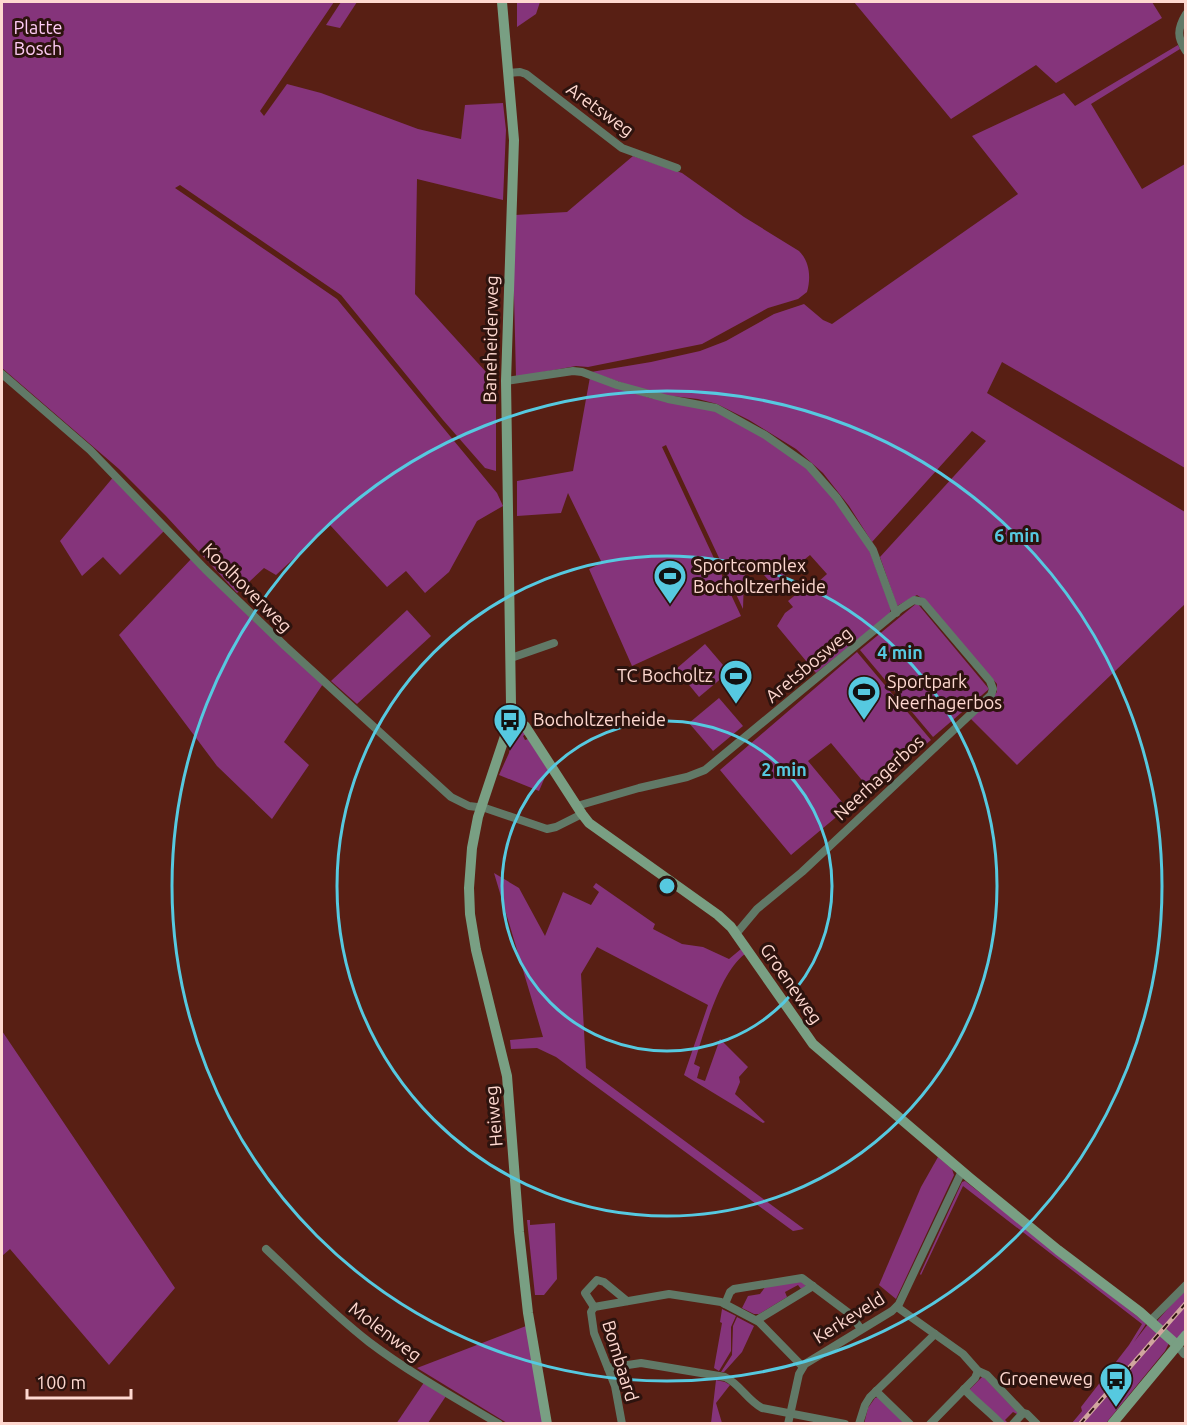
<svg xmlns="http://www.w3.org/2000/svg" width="1187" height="1425" viewBox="0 0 1187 1425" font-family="Ubuntu,sans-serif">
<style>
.green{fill:#85347b}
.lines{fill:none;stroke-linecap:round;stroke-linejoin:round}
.street{stroke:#617967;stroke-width:8}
.secondary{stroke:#799f83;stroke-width:10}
.rail-casing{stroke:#d1a69e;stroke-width:4.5}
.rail{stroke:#2d130e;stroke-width:2;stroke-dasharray:7;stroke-linecap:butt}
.ring{fill:none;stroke:#56c9e0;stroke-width:3}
.labels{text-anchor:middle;stroke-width:6;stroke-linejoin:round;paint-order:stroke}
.park-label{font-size:18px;fill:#ffccf5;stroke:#2d130e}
.street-label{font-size:18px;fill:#fed8d0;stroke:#2d130e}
.poi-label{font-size:18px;fill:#fed8d0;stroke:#2d130e;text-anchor:start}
.centre{fill:#56c9e0;stroke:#2d130e;stroke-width:3}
.ring-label{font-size:18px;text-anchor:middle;font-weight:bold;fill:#56c9e0;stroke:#2d130e;stroke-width:6;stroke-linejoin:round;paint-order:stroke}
</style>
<rect width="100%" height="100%" fill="#581f14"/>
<g class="green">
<polygon points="2,2 334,2 260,111 264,116 287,84 321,93 418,129 461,139 465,105 503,103 506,130 503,200 417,179 415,294 496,383 496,471 485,468 443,420 341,295 180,185 175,188 337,299 497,493 503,506 477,521 449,572 425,593 406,571 387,587 330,525 276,575 264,568 237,593 166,516 119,469 2,368"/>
<polygon points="341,2 357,2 340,28 326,25"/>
<polygon points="517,2 540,2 536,14 517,27"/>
<polygon points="854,2 1152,2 1162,18 1056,83 1036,65 951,119"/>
<polygon points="1178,45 1180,49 1091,104 1142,189 1185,164 1185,468 1002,362 987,393 1185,512 1185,604 1017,765 970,718 997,692 997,684 923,599 917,595 897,606 880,557 986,441 972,431 872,542 849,506 823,473 796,449 749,420 717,404 698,399 654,394 591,372 651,362 700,351 726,341 774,314 804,304 823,320 832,324 1018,194 972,136 1064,93 1075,106"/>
<path d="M633,156L682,173L744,217L799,251C810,262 811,278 807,292L798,299L768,308L702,344L588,367L576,366L516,377L513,255L515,215L567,212Z"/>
<polygon points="590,377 650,398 706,406 780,446 819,477 867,544 891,609 889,615 816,673 777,626 785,613 793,607 788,601 804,588 808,591 827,574 810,555 773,585 755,565 744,576 743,609 666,445 662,447 741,616 632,666 589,569 602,563 568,493 561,513 517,516 517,481 573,471"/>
<polygon points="115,475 167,528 120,575 103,557 82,576 60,541"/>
<polygon points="193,557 323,684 284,742 309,765 272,819 217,766 119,635"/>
<polygon points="917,603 989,689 933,737 860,650"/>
<polygon points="407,610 431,636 357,704 331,681"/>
<polygon points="705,644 729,672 699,697 676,669"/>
<polygon points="857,652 931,740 871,791 831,743 808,761 847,808 791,855 720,770"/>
<polygon points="719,698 743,726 713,751 689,723"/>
<polygon points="522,727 526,734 523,736 525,740 528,739 548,770 539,791 499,775 509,753 513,730"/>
<path d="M494,873L519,888L545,936L563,892L591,905L599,892L593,887L596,883L655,924L653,929L682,944L703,947L729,959L741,949L745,954C719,973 704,1033 694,1064L700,1067L697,1078L705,1081L720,1039L748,1067L739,1077L740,1082L735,1094L765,1122L763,1123L684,1075L708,1005L597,947L581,974L586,1068L804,1229L793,1231L556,1057L537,1048L511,1049L510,1040L543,1037Z"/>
<polygon points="2,1031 175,1288 109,1365 10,1249 2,1256"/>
<polygon points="938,1157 952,1169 954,1175 896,1299 879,1285 921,1187"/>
<polygon points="965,1181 1142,1320 1146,1324 1134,1342 1148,1324 1169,1343 1165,1351 1106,1423 1072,1423 1082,1411 1081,1407 1129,1345 1142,1324 963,1186 921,1275 920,1274 962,1182"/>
<polygon points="527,1220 530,1220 530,1225 555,1223 557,1279 544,1295 535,1295"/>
<polygon points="798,1281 803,1282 806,1286 801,1289 798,1285 785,1292 787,1297 759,1314 754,1314 742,1308 748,1296 760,1294 766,1286"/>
<polygon points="1185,1289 1185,1330 1177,1340 1157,1321"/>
<polygon points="722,1309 736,1316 731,1327 731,1351 719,1371 714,1368 722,1323 720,1322"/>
<polygon points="737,1317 754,1326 742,1352 724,1372 721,1372 732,1355 733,1326"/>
<polygon points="526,1326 545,1423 507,1423 417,1368"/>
<polygon points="983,1376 1019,1414 1017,1414 1013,1412 1005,1420 1008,1423 1005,1423 968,1391"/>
<polygon points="716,1380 725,1382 730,1385 716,1403 722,1423 711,1423"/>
<polygon points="425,1381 446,1396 428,1423 396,1424"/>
<polygon points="878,1397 905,1424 864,1424 868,1408 875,1398"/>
</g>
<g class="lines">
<g class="street">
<path d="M1186,14C1177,29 1177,37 1186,51"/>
<polyline points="508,73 520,72 526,74 622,148 677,168"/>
<polyline points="2,374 90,450 205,569 285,646 451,797 469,806 485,808 547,829 556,827 582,814"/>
<polyline points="506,381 573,371 582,372 617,385 668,399 716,408 765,435 809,466 837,498 873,550 896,613"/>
<polyline points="511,658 554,643"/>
<polyline points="577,806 639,788 687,777 705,770 900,609 914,600 923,602 990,681 993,689 991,695 802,872 757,909 736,934"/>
<path d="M266,1249C300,1281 333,1314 369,1342C410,1373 455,1398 499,1424"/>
<polyline points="725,1304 730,1292 734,1289 802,1278 850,1314 861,1329"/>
<polyline points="594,1307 669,1294 721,1302 759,1322 802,1366"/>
<polyline points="594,1307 591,1312 594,1333 615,1386 622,1424"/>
<polyline points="594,1307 585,1293 597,1280 604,1282 627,1301"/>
<polyline points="897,1307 963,1354 978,1371 987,1375 1023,1413 1027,1414 1037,1424"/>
<polyline points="757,1320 813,1286"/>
<polyline points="1150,1321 1186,1285"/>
<polyline points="1177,1345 1184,1354"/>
<path d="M608,1368L641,1363L725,1377C740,1384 747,1400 762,1408L845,1424"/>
<path d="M964,1389C976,1402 989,1411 1001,1424"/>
<polyline points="876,1391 910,1424"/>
<polyline points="788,1424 799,1374 805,1364 892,1311 899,1304 962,1171"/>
<polyline points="859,1424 865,1405 870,1397 935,1334"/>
<polyline points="930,1424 975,1378 978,1371"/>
<polyline points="1013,1424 1023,1413"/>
</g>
<g class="secondary">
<polyline points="502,2 514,140 506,381 511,704 507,730 478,817 472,848 469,888 470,914 476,950 507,1076 519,1232 528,1313 547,1424"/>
<polyline points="509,721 525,726 582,814 589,823 718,915 731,927 813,1044 970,1178 1058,1250 1140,1312 1177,1345"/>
<polyline points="1112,1424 1186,1335"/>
</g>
<g class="rail-casing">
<polyline id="rail" points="1080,1424 1186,1303"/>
</g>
<use href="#rail" class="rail"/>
</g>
<g class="ring">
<circle cx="667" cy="886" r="165"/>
<circle cx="667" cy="886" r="330"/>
<circle cx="667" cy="886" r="495"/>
</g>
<defs>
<g id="stadium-pin" transform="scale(1.725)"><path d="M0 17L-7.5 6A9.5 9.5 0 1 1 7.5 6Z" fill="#56c9e0" stroke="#2d130e"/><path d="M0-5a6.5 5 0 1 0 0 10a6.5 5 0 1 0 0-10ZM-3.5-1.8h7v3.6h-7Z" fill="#111"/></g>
<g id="bus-pin" transform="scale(1.725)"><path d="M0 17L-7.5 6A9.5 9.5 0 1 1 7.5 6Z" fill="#56c9e0" stroke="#2d130e"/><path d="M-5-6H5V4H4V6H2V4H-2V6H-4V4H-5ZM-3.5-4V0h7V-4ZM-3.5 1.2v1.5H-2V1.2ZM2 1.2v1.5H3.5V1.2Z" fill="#111"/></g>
</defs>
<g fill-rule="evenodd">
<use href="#stadium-pin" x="670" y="576"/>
<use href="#stadium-pin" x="736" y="676"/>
<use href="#stadium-pin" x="864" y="692"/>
<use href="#bus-pin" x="510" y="720"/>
<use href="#bus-pin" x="1116" y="1379"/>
</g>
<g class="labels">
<g class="park-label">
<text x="38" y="34">Platte<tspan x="38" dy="21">Bosch</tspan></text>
</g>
<g class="street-label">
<text transform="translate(600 110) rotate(36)" y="6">Aretsweg</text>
<text transform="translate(491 339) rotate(-89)" y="6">Baneheiderweg</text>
<text transform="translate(247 588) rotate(45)" y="6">Koolhoverweg</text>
<text transform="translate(809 665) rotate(-40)" y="6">Aretsbosweg</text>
<text transform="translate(879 778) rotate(-43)" y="6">Neerhagerbos</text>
<text transform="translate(791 984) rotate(55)" y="6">Groeneweg</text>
<text transform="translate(494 1116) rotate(-95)" y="6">Heiweg</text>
<text transform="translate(849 1318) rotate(-32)" y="6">Kerkeveld</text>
<text transform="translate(385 1332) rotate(37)" y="6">Molenweg</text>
<text transform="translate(620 1361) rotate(73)" y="6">Bombaard</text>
</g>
<g class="poi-label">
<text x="693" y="572">Sportcomplex<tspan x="693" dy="21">Bocholtzerheide</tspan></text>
<text x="713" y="682" text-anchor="end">TC Bocholtz</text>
<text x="887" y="688">Sportpark<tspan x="887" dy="21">Neerhagerbos</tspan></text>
<text x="533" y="726">Bocholtzerheide</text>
<text x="1093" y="1385" text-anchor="end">Groeneweg</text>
</g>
</g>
<circle cx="667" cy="886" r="9" class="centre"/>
<g class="ring-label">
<text x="1017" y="542">6 min</text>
<text x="900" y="659">4 min</text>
<text x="784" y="776">2 min</text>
</g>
<rect width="1187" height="1425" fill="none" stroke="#fed8d0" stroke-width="6"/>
<path d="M27 1389v9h104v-9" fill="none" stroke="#fed8d0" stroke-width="3"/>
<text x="36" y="1389" font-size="18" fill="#fed8d0" stroke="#2d130e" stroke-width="4.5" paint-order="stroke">100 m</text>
</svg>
